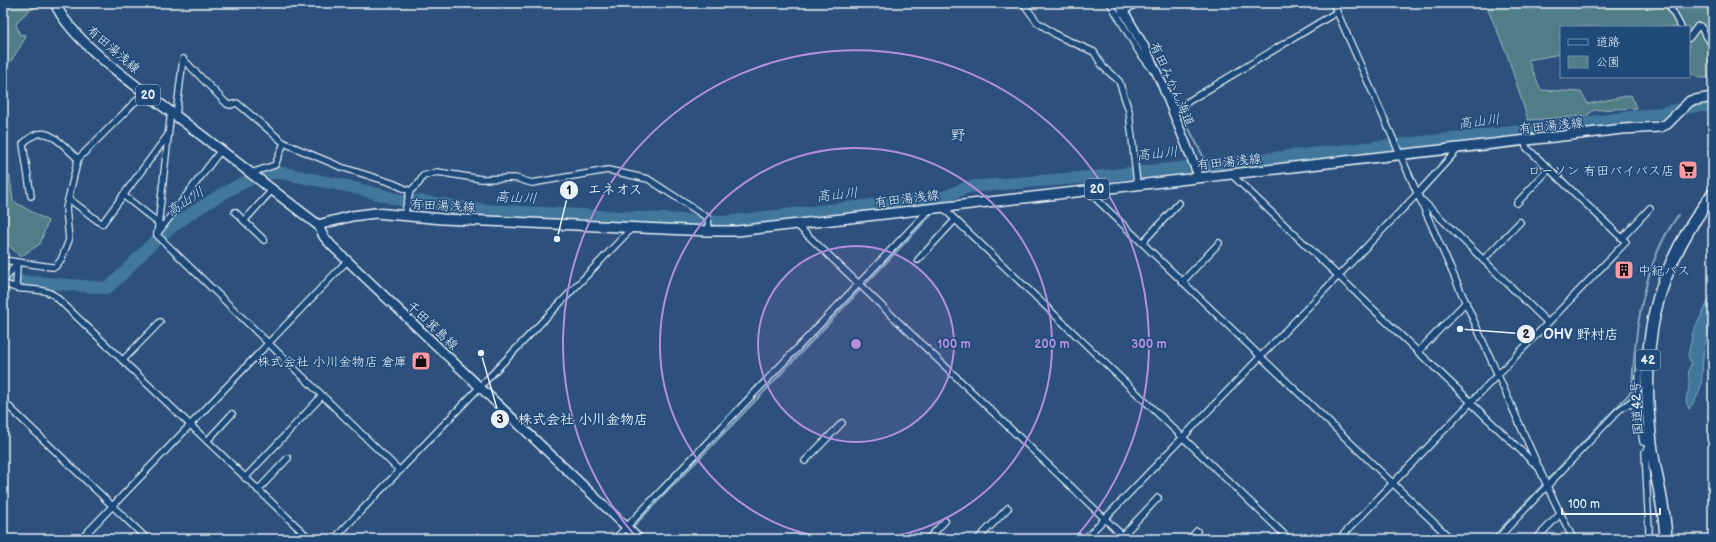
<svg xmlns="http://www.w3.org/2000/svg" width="1716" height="542" viewBox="0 0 1716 542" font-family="'Balsamiq Sans','Klee One',sans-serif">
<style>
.green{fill:#517d86;stroke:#9cb7bf}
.water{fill:#40779b;stroke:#83a8c0}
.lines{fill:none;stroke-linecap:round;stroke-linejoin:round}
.stream{stroke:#83a8c0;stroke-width:2}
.river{stroke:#40779b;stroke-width:12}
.street-casing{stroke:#e8f1f8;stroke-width:8}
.secondary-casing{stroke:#e8f1f8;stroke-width:11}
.primary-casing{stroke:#e8f1f8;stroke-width:12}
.highway-casing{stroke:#e8f1f8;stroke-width:14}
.street{stroke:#1f4a7a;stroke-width:5.5}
.secondary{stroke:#1f4a7a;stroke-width:8}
.primary{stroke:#1f4a7a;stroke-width:9}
.highway{stroke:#1f4a7a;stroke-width:11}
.ring{fill:none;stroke:#b28edc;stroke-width:2}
.labels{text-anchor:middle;stroke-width:3;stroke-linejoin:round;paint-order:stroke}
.shield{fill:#1f4a7a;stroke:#acbfd2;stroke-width:1}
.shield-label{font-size:12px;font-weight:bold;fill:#e8f1f8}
.street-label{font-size:13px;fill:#e8f1f8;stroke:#1f4a7a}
.poi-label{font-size:13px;fill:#e8f1f8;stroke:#1f4a7a;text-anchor:end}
.water-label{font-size:14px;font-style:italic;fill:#cfdfea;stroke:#1f4a7a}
.quarter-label{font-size:15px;fill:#e8f1f8;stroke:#1f4a7a}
.centre{fill:#b28edc;stroke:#1f4a7a;stroke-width:2}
.ring-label{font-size:12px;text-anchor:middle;font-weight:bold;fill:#b28edc;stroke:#1f4a7a;stroke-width:3;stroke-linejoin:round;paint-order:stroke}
.leader{fill:none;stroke:#e8f1f8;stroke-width:1.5}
.callout-dot{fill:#e8f1f8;stroke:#1f4a7a;stroke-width:1.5}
.mark-label{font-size:12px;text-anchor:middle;font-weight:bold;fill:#111}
.callout-label{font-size:14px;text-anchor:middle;font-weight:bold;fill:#e8f1f8;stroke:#1f4a7a;stroke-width:3;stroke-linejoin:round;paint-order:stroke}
</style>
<rect width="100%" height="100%" fill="#2d517c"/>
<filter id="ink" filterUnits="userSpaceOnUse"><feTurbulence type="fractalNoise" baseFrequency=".025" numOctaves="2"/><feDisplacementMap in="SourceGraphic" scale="8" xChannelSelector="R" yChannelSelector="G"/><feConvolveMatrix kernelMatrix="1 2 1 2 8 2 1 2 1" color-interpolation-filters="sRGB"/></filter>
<g filter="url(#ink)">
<g class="green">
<path d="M3,3H49C35,7 23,12 16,25L20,35L25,34L26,37L11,61L3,70Z"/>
<polygon points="1485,3 1713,3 1713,78 1701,78 1689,72 1689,27 1561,27 1561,54 1528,60 1541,90 1581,92 1588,104 1631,95 1636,108 1594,110 1586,116 1528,120 1507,54"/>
<polygon points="3,168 10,177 13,201 48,221 40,244 20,257 3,239"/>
</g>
<path class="water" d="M1713,285V322L1710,325C1708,336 1704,346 1703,356C1701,379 1705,389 1689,409C1683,395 1688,398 1689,387C1690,376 1686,375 1691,364L1688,355L1693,332L1712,294Z"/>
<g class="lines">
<g class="stream">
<polyline points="1114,3 1125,21"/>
<polyline points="1183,117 1207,164"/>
<polyline points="941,201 944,197"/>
<polyline points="632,528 759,397 932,214"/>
<polyline points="621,539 629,531"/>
<path d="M1491,539L1630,393L1632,390C1634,341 1641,282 1664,238C1668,230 1674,222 1678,215"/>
</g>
<path class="river" d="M3,290L11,283L20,281L107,288C125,274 138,256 155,241C179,220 251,169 282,173L351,187L404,201H420L483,210L723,222L944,197L968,187L1113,175L1479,136L1662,113L1696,106H1713"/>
<g class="street-casing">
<g id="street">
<polyline points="1023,3 1037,22 1058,36 1094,52 1103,67 1119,81 1129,111 1137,184"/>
<polyline points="1110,3 1139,52 1153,70"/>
<polyline points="1333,3 1547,486 1573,539"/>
<polyline points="1668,3 1681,27"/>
<polyline points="1121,13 1138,3"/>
<polyline points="1689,38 1698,26 1700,26 1713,46"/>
<polyline points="183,59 227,104 231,105 237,103 284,143 341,167 392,183 410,191"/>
<polyline points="1174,110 1337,12"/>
<polyline points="171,111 157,235 400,471"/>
<polyline points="176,116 183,59"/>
<polyline points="251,173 275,165 284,143"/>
<polyline points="1231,174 1471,402"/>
<polyline points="1088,191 1451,539"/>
<polyline points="123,195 161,225"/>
<path d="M31,196L23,144C45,119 61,144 78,159"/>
<polyline points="69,199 102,224 168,135"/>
<polyline points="1423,201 1547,322"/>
<polyline points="1517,203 1549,169"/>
<polyline points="942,207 1289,539"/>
<polyline points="235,212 264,240"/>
<polyline points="404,216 410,191 419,183 423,176 437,172 481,179 515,178 532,183 608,170 648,179 708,218 709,231"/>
<polyline points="244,221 272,190"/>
<polyline points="796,224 1126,539"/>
<polyline points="157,234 221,150"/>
<polyline points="1622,238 1650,208"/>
<polyline points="1142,243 1179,203"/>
<polyline points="3,260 52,267 55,267 61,260 69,240 66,208 78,159 145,92"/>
<polyline points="918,260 955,220"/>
<polyline points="1483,260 1520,222"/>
<path d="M3,282C19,294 41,285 55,296L310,539"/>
<polyline points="3,282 17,263 16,288"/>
<polyline points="1182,282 1219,243"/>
<polyline points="1418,352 1466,302"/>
<polyline points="123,360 160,322"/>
<polyline points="3,401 147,539"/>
<polyline points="1470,402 1538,467"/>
<polyline points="1627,405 1632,404 1638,410 1643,442 1651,444"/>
<polyline points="207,441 232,414"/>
<polyline points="805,461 842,423"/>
<polyline points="245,478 322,396"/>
<polyline points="258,490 288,458"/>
<polyline points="1123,535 1158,498"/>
<polyline points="81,539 347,261"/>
<polyline points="334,539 632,228"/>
<polyline points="615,539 930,209"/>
<polyline points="928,539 945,521"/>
<polyline points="978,539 1008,508"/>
<polyline points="1085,539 1418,193 1458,149"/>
<polyline points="1189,539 1197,531"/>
<polyline points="1339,539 1626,242 1526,147 1525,141"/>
<path d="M1497,539L1617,412C1623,406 1632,403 1636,396C1643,380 1634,360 1648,348"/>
<polyline points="1536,539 1561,513"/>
<polyline points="1648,539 1649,530 1645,452 1651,444"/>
</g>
</g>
<g class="secondary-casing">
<g id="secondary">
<polyline points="1119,3 1146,50 1161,82 1199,177"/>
<polyline points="318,225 324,237 332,246 639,539"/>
</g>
</g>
<g class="primary-casing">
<path id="primary" d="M55,3C72,43 141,89 176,116C224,152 271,189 318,225L352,216L375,213L443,219L709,231H737L1623,129L1660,127L1667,124L1690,101L1713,97"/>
</g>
<g class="highway-casing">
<path id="highway" d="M1666,539C1665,506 1655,475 1651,443C1640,345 1652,274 1713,194"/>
</g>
<use href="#street" class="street"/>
<use href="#secondary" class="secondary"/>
<use href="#primary" class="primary"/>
<use href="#highway" class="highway"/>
</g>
</g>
<circle cx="856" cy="344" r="98" fill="#b28edc" fill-opacity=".12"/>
<g class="ring">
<circle cx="856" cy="344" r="98"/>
<path d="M836 539A196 196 0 1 1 876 539"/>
<path d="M637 538A293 293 0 1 1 1075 538"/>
</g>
<defs>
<g id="supermarket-square" transform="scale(1)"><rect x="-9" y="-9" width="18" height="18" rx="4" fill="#ff9aa2" stroke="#1f4a7a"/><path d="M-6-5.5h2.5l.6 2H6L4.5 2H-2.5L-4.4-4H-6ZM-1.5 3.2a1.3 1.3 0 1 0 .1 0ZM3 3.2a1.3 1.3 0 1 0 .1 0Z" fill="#111"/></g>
<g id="building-square" transform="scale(1)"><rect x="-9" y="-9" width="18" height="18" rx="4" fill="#ff9aa2" stroke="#1f4a7a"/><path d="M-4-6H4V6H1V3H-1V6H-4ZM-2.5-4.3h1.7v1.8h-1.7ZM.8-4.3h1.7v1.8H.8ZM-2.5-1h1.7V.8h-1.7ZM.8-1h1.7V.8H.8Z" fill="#111"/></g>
<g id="shop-square" transform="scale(1)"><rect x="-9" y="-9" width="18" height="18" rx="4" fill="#ff9aa2" stroke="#1f4a7a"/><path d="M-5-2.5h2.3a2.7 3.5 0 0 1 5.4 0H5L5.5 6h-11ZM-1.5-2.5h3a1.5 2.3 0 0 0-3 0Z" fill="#111"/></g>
</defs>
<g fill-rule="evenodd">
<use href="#supermarket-square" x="1688" y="170"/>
<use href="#building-square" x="1624" y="270"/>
<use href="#shop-square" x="421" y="361"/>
</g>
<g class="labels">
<g class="shield">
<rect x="136" y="85" width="24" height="20" rx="3"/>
<rect x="1085" y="179" width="24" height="20" rx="3"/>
<rect x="1636" y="350" width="24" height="20" rx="3"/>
</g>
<g class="shield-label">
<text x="148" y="99">20</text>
<text x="1097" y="193">20</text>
<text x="1648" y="364">42</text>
</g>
<g class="street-label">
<text transform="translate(114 49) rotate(41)" y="5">有田湯浅線</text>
<text transform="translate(1173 84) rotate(66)" y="5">有田みかん海道</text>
<text transform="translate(1551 125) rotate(-6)" y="5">有田湯浅線</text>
<text transform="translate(1229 161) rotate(-6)" y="5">有田湯浅線</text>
<text transform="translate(907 198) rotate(-7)" y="5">有田湯浅線</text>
<text transform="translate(443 205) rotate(3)" y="5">有田湯浅線</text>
<text transform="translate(433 325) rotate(43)" y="5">千田箕島線</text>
<text transform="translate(1636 408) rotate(-93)" y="5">国道42号</text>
</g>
<g class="poi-label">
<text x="1674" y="175">ローソン 有田バイパス店</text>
<text x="1638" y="275" text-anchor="start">中紀バス</text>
<text x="407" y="366">株式会社 小川金物店 倉庫</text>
</g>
<g class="water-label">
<text transform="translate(1479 121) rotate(-7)" y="5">高山川</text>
<text transform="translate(1157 153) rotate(-6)" y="5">高山川</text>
<text transform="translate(837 194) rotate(-6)" y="5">高山川</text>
<text transform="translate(516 197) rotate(3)" y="5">高山川</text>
<text transform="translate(185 201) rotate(-33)" y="5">高山川</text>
</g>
<g class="quarter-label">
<text x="958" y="140">野</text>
</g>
</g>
<circle cx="856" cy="344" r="6" class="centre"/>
<g class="ring-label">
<text x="954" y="348">100 m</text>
<text x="1052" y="348">200 m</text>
<text x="1149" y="348">300 m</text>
</g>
<path class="leader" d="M557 239L569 190M1460 329L1526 334M481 353L500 419"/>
<g class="callout-dot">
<circle cx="557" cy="239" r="4"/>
<circle cx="1460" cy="329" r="4"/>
<circle cx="481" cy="353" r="4"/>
<circle cx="569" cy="190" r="10"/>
<circle cx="1526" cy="334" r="10"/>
<circle cx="500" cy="419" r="10"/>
</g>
<g class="mark-label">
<text x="569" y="194">1</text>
<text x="1526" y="338">2</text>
<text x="500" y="423">3</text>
</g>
<g class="callout-label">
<text x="615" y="194">エネオス</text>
<text x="1581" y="339">OHV 野村店</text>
<text x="583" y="424">株式会社 小川金物店</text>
</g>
<rect width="1716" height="542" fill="none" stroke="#1f4a7a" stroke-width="16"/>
<rect x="8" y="8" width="1700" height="526" fill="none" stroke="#e8f1f8" stroke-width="1.5" filter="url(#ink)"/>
<rect x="1560" y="26" width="130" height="52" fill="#1f4a7a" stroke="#6f8dac"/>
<rect x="1568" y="39" width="20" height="6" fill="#1f4a7a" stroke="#6f8dac"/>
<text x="1596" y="46" font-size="12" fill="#e8f1f8">道路</text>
<rect x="1568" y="56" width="20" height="12" fill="#517d86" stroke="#6f8dac"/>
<text x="1596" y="66" font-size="12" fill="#e8f1f8">公園</text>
<path d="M1562 508v6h98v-6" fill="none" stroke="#e8f1f8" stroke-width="2"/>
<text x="1568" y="508" font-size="12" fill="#e8f1f8" stroke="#1f4a7a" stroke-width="3" paint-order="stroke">100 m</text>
</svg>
